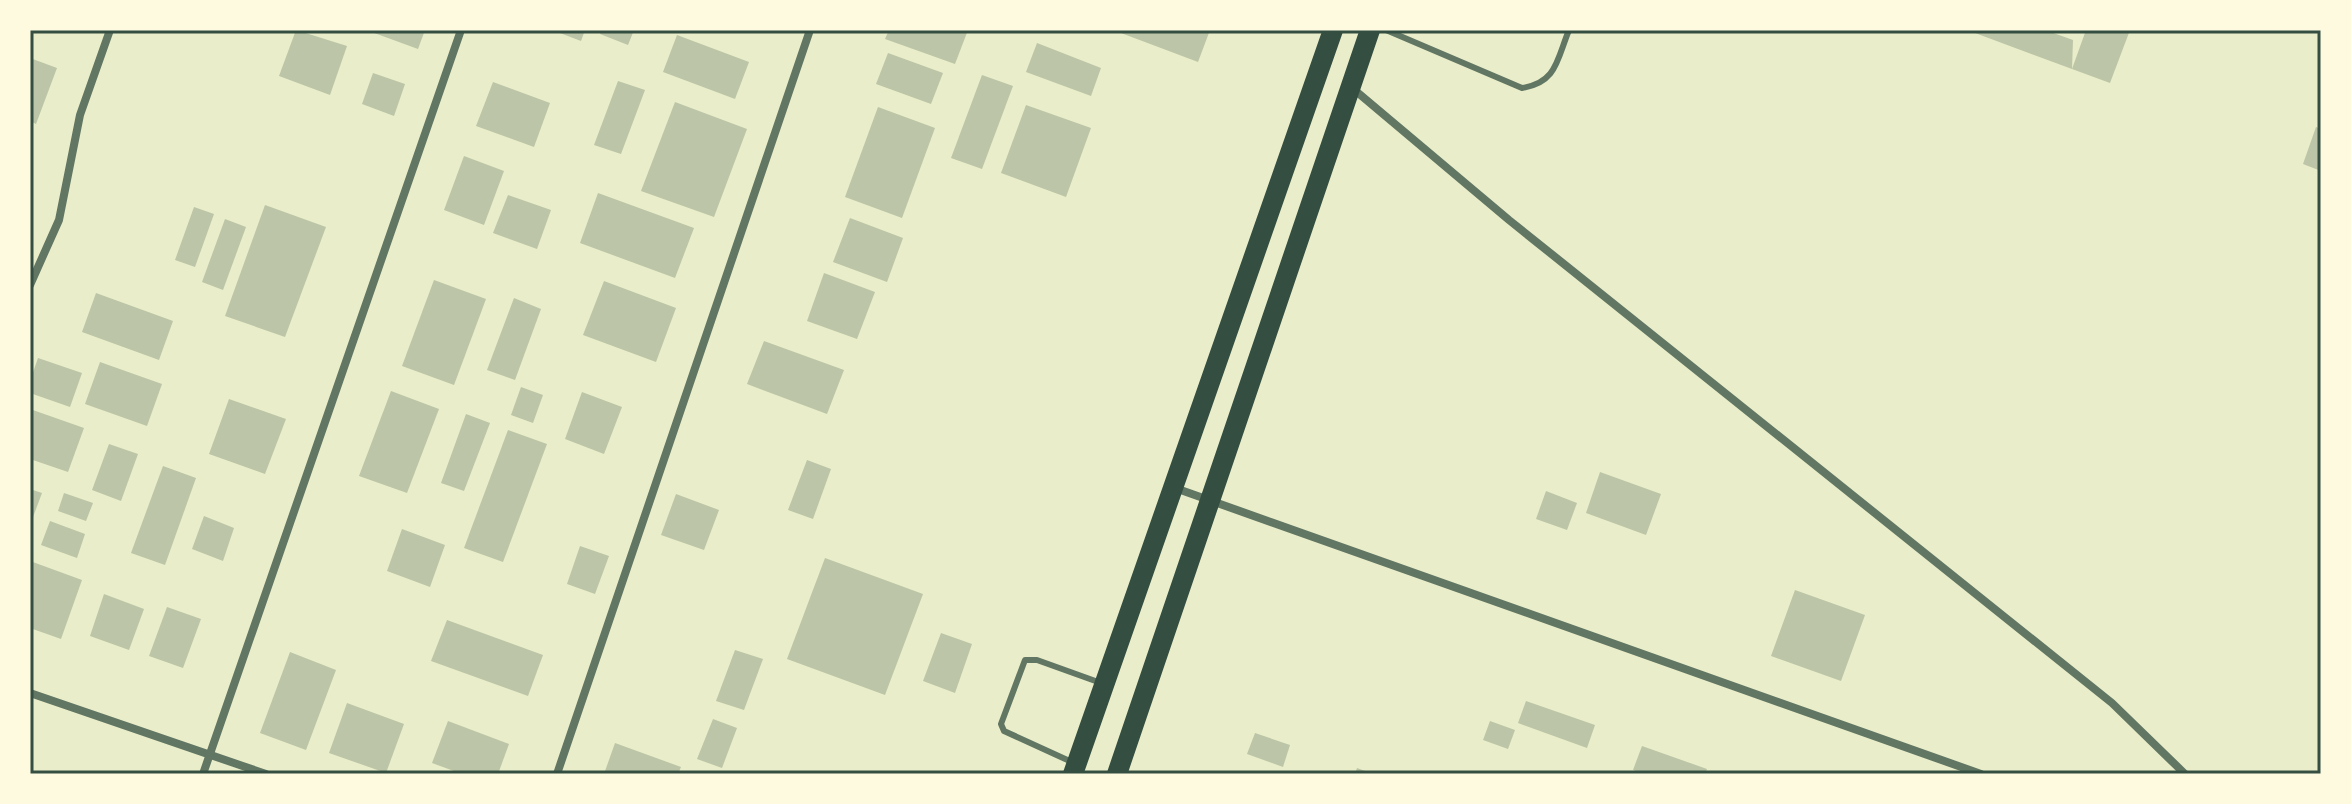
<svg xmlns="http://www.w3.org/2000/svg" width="2351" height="804" viewBox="0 0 2351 804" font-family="'Varela Round',sans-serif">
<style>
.building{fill:#bcc5a7}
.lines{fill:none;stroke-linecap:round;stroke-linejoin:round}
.service{stroke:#617663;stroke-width:6}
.minor{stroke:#617663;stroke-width:8}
.primary{stroke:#344e41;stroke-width:20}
.neatline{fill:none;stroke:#344e41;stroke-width:3}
</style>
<rect width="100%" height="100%" fill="#e9edc9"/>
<g class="building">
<polygon points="296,30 347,46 330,95 279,76"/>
<polygon points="366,30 425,30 418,49"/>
<polygon points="552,30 585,30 581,41"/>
<polygon points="601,30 634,30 628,45 600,34"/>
<polygon points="889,30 968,30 955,64 885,39"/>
<polygon points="1113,30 1210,30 1198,62"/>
<polygon points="1967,30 2045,30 2073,40 2072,69"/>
<polygon points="2086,30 2130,30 2110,83 2072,69"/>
<polygon points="677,35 749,62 735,99 663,72"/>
<polygon points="1037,43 1101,68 1091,96 1026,72"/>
<polygon points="888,53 943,73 931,104 876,84"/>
<polygon points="30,58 57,68 36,124 30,121"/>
<polygon points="373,73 405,84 394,116 362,104"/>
<polygon points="982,75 1013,86 982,169 951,158"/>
<polygon points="618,81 645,90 621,154 594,145"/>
<polygon points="493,82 550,103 534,147 476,126"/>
<polygon points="675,102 747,129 714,217 641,191"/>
<polygon points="1026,105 1091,128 1066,197 1001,173"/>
<polygon points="878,107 935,128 902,218 845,197"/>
<polygon points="2316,127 2321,129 2321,171 2303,164"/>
<polygon points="464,156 504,171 484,225 444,210"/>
<polygon points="598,193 694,228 675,278 580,243"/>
<polygon points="508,195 551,210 537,249 493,233"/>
<polygon points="265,205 326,227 285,337 225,316"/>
<polygon points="194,207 214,214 195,267 175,260"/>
<polygon points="850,218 903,238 887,282 833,262"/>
<polygon points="225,219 246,227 223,290 202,282"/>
<polygon points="824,273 875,292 857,339 807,321"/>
<polygon points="434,280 486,299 454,385 402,366"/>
<polygon points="604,281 676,308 656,362 583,335"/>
<polygon points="96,293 173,321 159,360 82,332"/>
<polygon points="514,298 541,309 515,380 487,370"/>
<polygon points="764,341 844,370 827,414 747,384"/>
<polygon points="38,358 82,373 70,407 30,393 30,381"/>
<polygon points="100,362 162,384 147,426 85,404"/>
<polygon points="521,387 543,395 533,423 511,415"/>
<polygon points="391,391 439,409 407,493 359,476"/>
<polygon points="582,392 622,407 604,454 565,439"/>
<polygon points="229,399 286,419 265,474 209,454"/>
<polygon points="30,409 84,428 68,472 30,459"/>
<polygon points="466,414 490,423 464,491 441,483"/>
<polygon points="508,430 547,444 503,562 464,548"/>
<polygon points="109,444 138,454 121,501 92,490"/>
<polygon points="807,460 831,469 813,519 788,510"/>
<polygon points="163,466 196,478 165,565 131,553"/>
<polygon points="1600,472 1661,494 1646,535 1586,513"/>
<polygon points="30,489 42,493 30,525"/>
<polygon points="1546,491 1577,503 1567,530 1536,519"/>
<polygon points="64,493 93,503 86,521 58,511"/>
<polygon points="676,494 719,510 704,550 661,535"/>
<polygon points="204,516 234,528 223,561 192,549"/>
<polygon points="50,521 85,534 77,558 41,545"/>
<polygon points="402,529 445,545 430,587 387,571"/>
<polygon points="580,546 609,556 595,594 567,584"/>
<polygon points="825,558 923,594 885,695 787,659"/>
<polygon points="30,561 82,580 61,639 30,628"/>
<polygon points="1795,590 1865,615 1841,681 1771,656"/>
<polygon points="104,594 144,609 129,650 90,636"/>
<polygon points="167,607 201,619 183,668 149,656"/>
<polygon points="447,620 543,655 528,696 431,661"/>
<polygon points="941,633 972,644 955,693 923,681"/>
<polygon points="735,650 763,659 744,710 716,701"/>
<polygon points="290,652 336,670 306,750 260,733"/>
<polygon points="1526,701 1595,725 1587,748 1518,723"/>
<polygon points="347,703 404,724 386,773 329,753"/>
<polygon points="713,719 737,728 722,768 697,759"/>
<polygon points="448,721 509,744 498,774 462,774 432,763"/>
<polygon points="1490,721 1515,730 1508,749 1483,740"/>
<polygon points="1255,733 1290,745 1283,767 1247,754"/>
<polygon points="615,743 681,767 678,774 604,774"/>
<polygon points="1642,746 1707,769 1705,774 1645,774 1633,770"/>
<polygon points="1357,768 1373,774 1355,774"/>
</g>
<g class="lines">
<g class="service">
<path d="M1386,30L1522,88C1557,83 1557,59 1569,30"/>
<polyline points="1074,763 1004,731 1001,724 1025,660 1037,660 1101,683"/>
</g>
<g class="minor">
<polyline points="1351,87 1509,220 2112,703 2185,774"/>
<polyline points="30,285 59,220 80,115 110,30"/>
<polyline points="1175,488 1981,774"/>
<polyline points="30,693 266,774"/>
<polyline points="203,774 461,30"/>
<polyline points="557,774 810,30"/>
</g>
<g class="primary">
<polyline points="1073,774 1333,30"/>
<polyline points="1117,774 1370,30"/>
</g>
</g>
<rect width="2351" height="804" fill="none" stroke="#fefae0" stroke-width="64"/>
<rect x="32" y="32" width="2287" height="740" class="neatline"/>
</svg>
